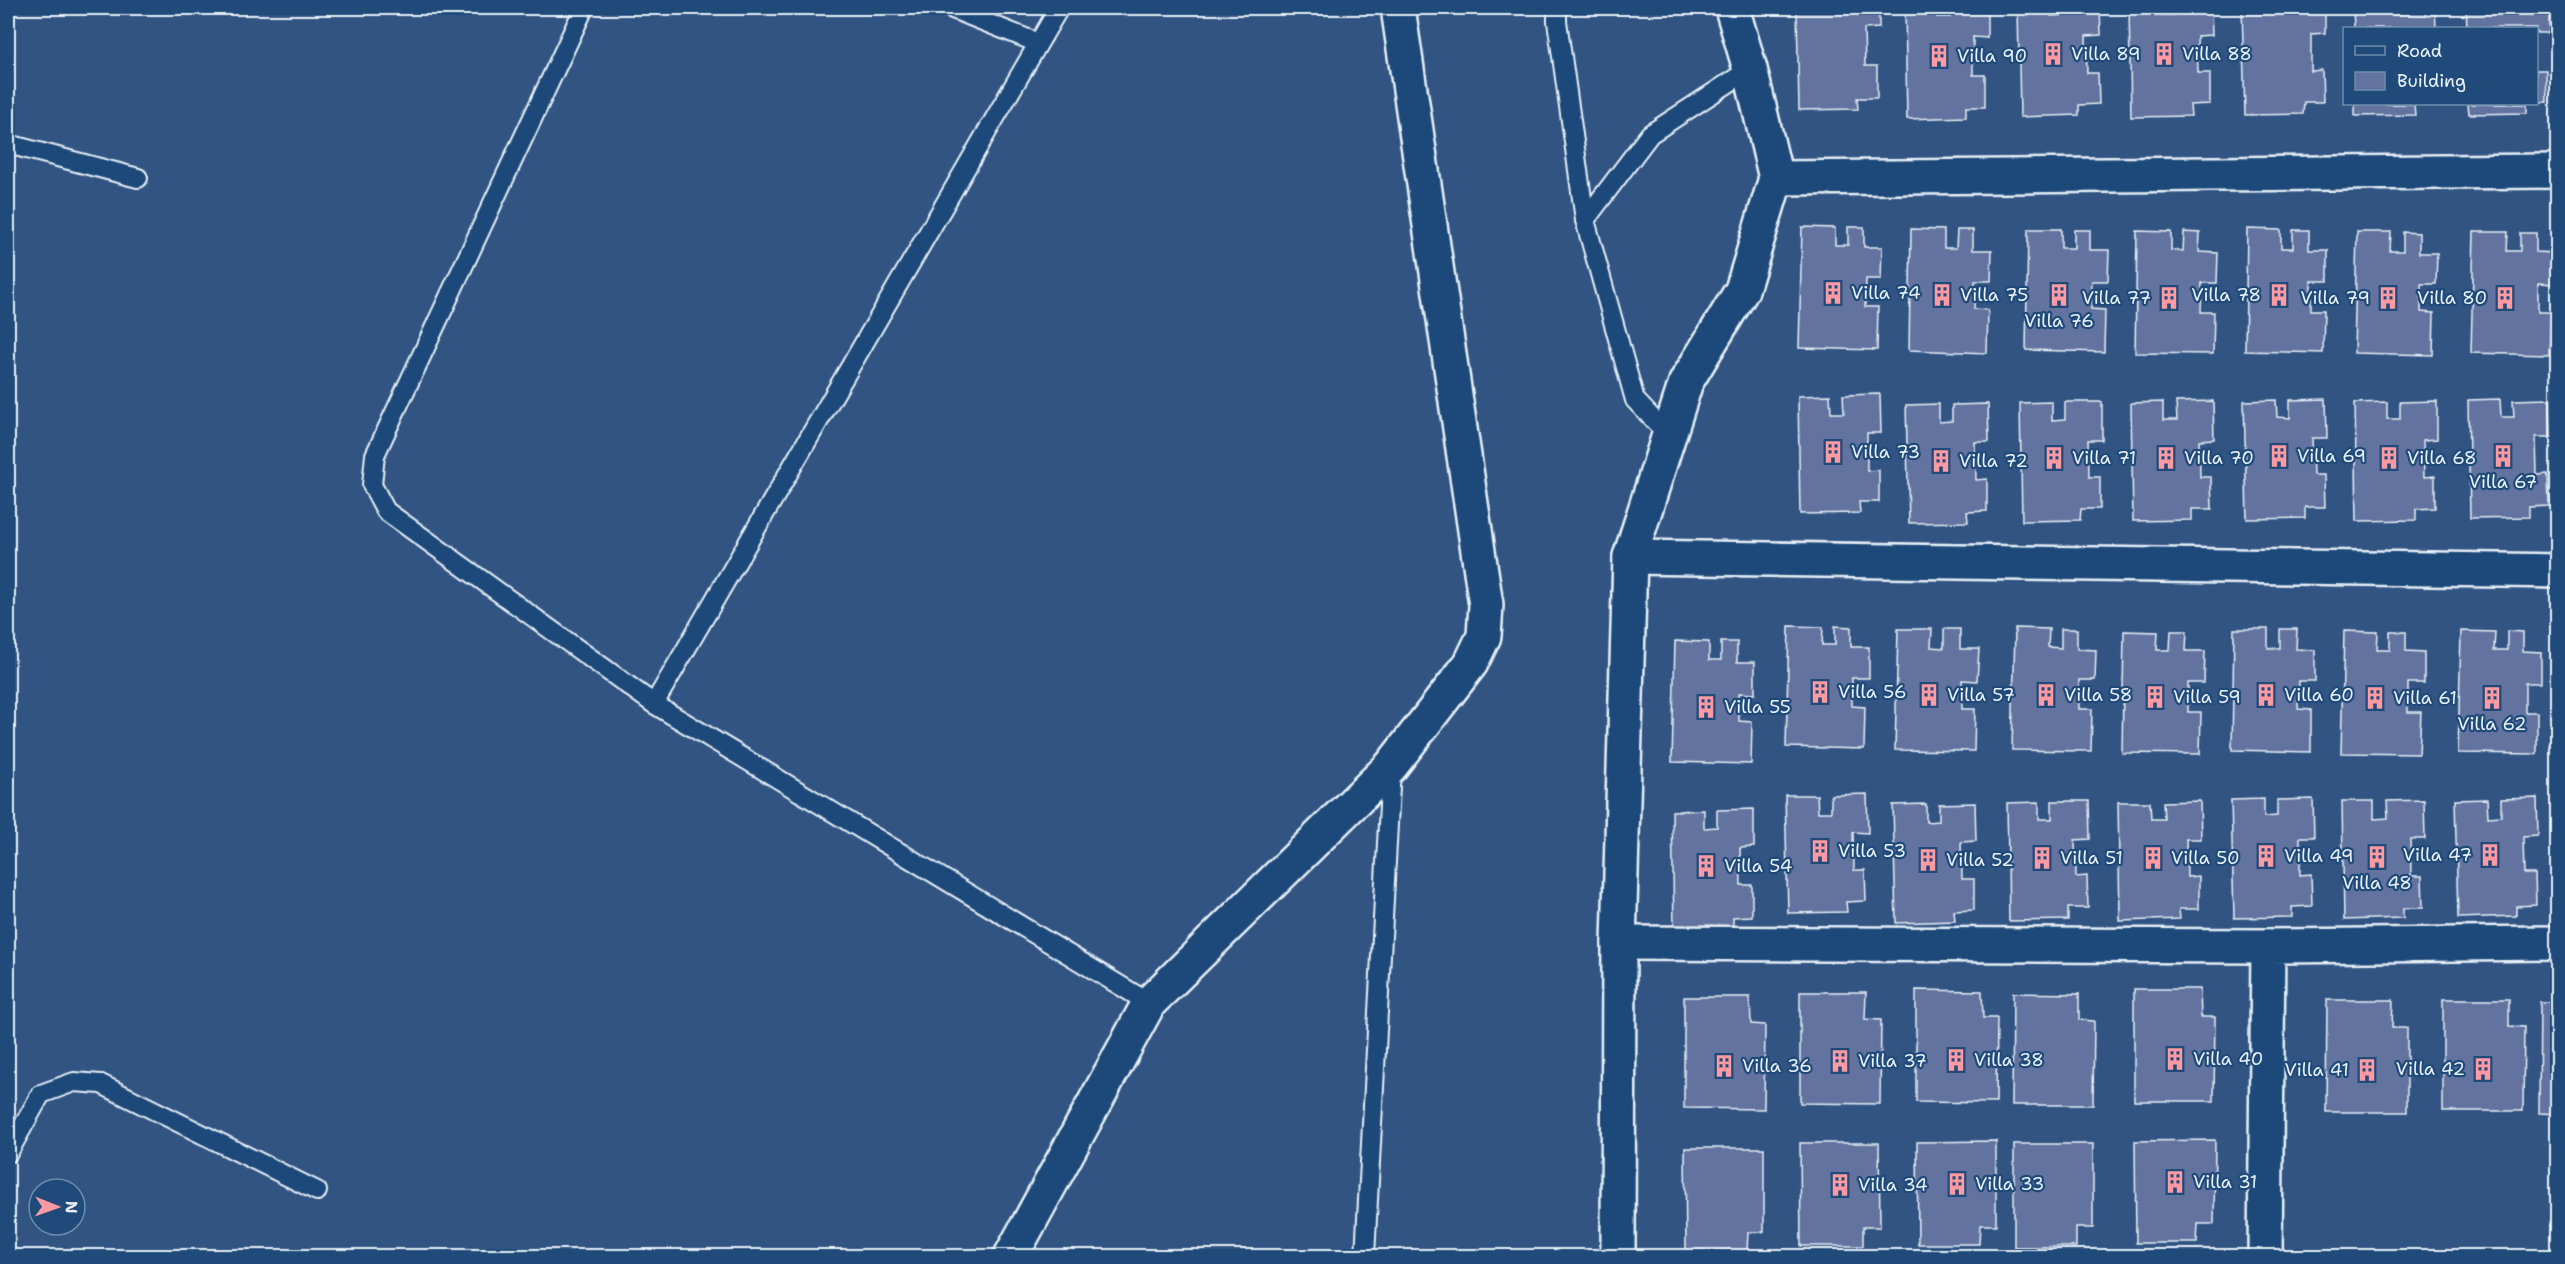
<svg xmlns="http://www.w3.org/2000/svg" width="2565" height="1264" viewBox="0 0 2565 1264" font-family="'Shantell Sans',sans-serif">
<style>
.building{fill:#63739f;stroke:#e8f1f8;stroke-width:1.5}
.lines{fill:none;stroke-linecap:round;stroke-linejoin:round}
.lane-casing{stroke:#e8f1f8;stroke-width:22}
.street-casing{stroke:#e8f1f8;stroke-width:38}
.lane{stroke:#1f4a7a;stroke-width:18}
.street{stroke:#1f4a7a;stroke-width:33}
.labels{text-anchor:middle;stroke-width:4.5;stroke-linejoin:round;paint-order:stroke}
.poi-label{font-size:18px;fill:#e8f1f8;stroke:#1f4a7a;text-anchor:start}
</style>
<rect width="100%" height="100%" fill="#315483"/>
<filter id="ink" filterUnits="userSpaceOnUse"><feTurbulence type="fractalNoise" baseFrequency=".0167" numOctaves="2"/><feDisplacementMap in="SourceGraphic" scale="12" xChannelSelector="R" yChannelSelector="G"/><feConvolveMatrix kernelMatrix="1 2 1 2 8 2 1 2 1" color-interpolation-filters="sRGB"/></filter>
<g filter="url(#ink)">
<g class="building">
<polygon points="1797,8 1879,8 1879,28 1864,29 1865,66 1877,66 1877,98 1857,98 1858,109 1799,110"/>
<polygon points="1905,8 1937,8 1937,17 1950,17 1950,8 1987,8 1987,38 1973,37 1973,75 1985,75 1985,107 1966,107 1966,117 1907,119"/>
<polygon points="2018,8 2050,8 2051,16 2064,15 2064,8 2100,8 2101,35 2086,36 2087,73 2098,73 2099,104 2079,105 2079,115 2020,117"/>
<polygon points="2129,8 2162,8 2162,15 2175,15 2175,8 2211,8 2212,35 2197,36 2198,73 2210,73 2210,104 2190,105 2191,116 2131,117"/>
<polygon points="2242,8 2275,8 2275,13 2288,13 2288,8 2325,8 2325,33 2311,34 2311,71 2322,70 2323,102 2304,102 2303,114 2245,115"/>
<polygon points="2353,8 2385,8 2386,14 2399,15 2399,8 2435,8 2436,28 2354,28"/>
<polygon points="2466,8 2499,8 2499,12 2512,12 2512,8 2549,8 2549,33 2536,33 2536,28 2467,28"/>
<polygon points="2536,70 2546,70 2547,102 2536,102"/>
<polygon points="2355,104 2434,104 2414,104 2415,115 2355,116"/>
<polygon points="2468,104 2527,104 2527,113 2469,114"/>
<polygon points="1802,227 1835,228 1835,245 1848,245 1848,227 1864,227 1864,247 1882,247 1881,279 1866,279 1865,307 1878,307 1877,350 1799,348"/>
<polygon points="1911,229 1944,230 1944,248 1956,248 1957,230 1973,230 1973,250 1992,250 1991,281 1975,281 1974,309 1988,310 1987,353 1909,350"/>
<polygon points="2028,229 2061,229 2061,248 2074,248 2074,230 2090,230 2090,250 2109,250 2108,281 2092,281 2091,309 2105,310 2104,352 2026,350"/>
<polygon points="2247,229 2281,230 2281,248 2293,248 2293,230 2309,230 2309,250 2328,250 2328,281 2311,281 2311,310 2324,310 2323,353 2245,351"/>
<polygon points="2137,231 2171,232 2171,250 2183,251 2184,232 2200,233 2199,252 2218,253 2217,283 2202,283 2201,312 2214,312 2213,354 2135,353"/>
<polygon points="2357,232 2391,232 2390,251 2403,251 2403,232 2419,233 2419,253 2437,253 2436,284 2421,284 2421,312 2434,313 2433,355 2354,353"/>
<polygon points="2474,232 2508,232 2507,251 2520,251 2520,233 2536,233 2536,252 2554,253 2554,284 2538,283 2538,312 2551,312 2549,355 2471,353"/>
<polygon points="1880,394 1881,433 1867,433 1867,471 1879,470 1879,502 1859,502 1860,513 1800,514 1798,396 1830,395 1831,413 1844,413 1843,395"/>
<polygon points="2326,399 2327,438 2312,438 2313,475 2324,475 2325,507 2305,507 2305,518 2247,519 2244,401 2276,400 2277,417 2290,418 2290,400"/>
<polygon points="2500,399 2501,417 2514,417 2513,400 2550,399 2551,437 2536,437 2537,475 2548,474 2549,506 2529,507 2529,517 2470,518 2468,400"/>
<polygon points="2213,401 2214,439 2199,440 2200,477 2211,477 2212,509 2192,509 2192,520 2133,521 2131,403 2163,402 2163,420 2177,420 2176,402"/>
<polygon points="2437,401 2437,439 2423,440 2424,477 2435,476 2435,508 2416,509 2416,520 2357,521 2355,403 2387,402 2387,419 2400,419 2400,402"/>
<polygon points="2052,402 2052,420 2065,419 2065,402 2102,402 2102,440 2088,440 2089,477 2100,477 2100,509 2081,509 2080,520 2022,521 2020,403"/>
<polygon points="1939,404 1939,422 1952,421 1952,405 1988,404 1989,442 1975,442 1976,480 1987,479 1987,511 1967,512 1968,522 1909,523 1906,405"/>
<polygon points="1789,626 1823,627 1822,645 1835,645 1835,626 1851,627 1851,647 1869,647 1869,678 1852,678 1852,706 1865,707 1864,749 1786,747"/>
<polygon points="2015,628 2049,629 2048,647 2061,648 2061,629 2077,629 2077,649 2096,650 2095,680 2079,680 2079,709 2092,709 2091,751 2012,750"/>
<polygon points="1898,629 1932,629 1931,647 1944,648 1944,629 1960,629 1960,649 1979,649 1977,681 1962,680 1962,709 1975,709 1974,751 1895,750"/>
<polygon points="2234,629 2268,629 2268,648 2280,648 2280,629 2297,629 2296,649 2315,650 2315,681 2299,681 2298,709 2311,710 2311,752 2232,750"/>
<polygon points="2124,631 2158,632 2157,650 2170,650 2171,631 2187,631 2186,651 2205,651 2204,683 2188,683 2188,712 2201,712 2200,754 2122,753"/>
<polygon points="2344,631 2378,632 2377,650 2390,650 2390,632 2406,632 2406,651 2424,652 2424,683 2408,683 2408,712 2421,712 2419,754 2341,753"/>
<polygon points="2461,631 2495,632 2494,650 2507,650 2507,631 2523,632 2523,651 2541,652 2541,683 2525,683 2525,712 2537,712 2537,754 2458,753"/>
<polygon points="1675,641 1709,642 1709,660 1721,660 1721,642 1737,642 1737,662 1755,662 1755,694 1739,693 1739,721 1752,722 1751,764 1672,762"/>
<polygon points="1867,794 1868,833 1853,832 1854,870 1865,870 1866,901 1846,902 1847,912 1788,913 1785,795 1817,795 1818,812 1831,812 1831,795"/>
<polygon points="2537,798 2538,836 2523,837 2524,874 2535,874 2536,905 2516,906 2516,916 2458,918 2455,800 2487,799 2488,817 2501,816 2501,799"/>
<polygon points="2264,799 2264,817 2277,816 2277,800 2313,799 2314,837 2300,837 2300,875 2311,874 2312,906 2292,907 2292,917 2234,918 2231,800"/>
<polygon points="2424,800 2425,839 2410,839 2411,876 2422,876 2423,908 2403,908 2403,918 2344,920 2342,801 2374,801 2374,819 2388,818 2387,801"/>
<polygon points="2052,801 2089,801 2090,839 2075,840 2076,877 2087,876 2088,908 2068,908 2068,920 2009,921 2007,803 2039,802 2039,819 2052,819"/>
<polygon points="2200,801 2201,839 2186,839 2187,877 2199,876 2199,909 2179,909 2180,919 2120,921 2118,802 2150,802 2151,819 2164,819 2163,802"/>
<polygon points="1975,803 1976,841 1961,842 1962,879 1974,879 1974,910 1954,911 1955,921 1896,923 1893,805 1926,804 1926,822 1939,821 1939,804"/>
<polygon points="1754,809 1754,847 1740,848 1741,885 1752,885 1752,916 1733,917 1733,927 1674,929 1672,811 1704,810 1704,828 1717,827 1717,810"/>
<polygon points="2134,989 2200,989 2201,1017 2215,1017 2214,1101 2134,1101"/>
<polygon points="1916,990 1982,991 1983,1018 1997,1018 1996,1103 1916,1102"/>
<polygon points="1800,992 1866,992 1865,1019 1881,1020 1880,1104 1800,1103"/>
<polygon points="2013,993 2079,994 2079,1020 2094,1021 2093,1105 2012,1105"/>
<polygon points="1684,997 1750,997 1751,1024 1765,1025 1764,1109 1684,1108"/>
<polygon points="2443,999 2509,999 2509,1026 2524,1027 2523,1111 2443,1111"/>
<polygon points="2327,1000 2393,1000 2392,1028 2407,1028 2407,1112 2326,1112"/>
<polygon points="2540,1002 2558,1002 2558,1114 2539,1113"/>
<polygon points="2215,1140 2214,1224 2198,1224 2197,1243 2136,1243 2135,1141"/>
<polygon points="1996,1141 1996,1225 1980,1225 1979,1244 1918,1244 1917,1142"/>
<polygon points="1800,1143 1879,1143 1880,1227 1863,1227 1863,1246 1801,1246"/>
<polygon points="2014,1144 2093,1144 2093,1228 2076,1228 2076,1247 2014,1247"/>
<polygon points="1685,1148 1764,1148 1764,1232 1748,1232 1747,1251 1686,1251"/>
</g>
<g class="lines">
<g class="lane-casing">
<g id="lane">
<polyline points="584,8 375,455 372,485 386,511 654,704 1149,1003"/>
<polyline points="950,8 1038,43"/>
<polyline points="1557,8 1557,21 1585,220 1635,400 1669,436"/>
<polyline points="8,144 138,178"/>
<polyline points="1585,220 1650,134 1750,69"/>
<polyline points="654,704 1059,8"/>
<polyline points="8,1153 41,1094 74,1082 101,1084 317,1191"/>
<polyline points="1365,1256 1391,768"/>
</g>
</g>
<g class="street-casing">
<g id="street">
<polyline points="1776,178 2558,171"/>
<polyline points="1630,557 2558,571"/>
<polyline points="1619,943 2268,946"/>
<polyline points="1011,1256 1149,1003 1391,766 1471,663 1484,636 1486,605 1398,8"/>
<polyline points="1618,1256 1619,943 1630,557 1686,382 1742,290 1776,178 1750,69 1732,8"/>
<polyline points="2265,1256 2268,946 2558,943"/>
</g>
</g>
<use href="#lane" class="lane"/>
<use href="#street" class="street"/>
</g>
</g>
<defs>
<g id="building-bare" transform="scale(1.8)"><path d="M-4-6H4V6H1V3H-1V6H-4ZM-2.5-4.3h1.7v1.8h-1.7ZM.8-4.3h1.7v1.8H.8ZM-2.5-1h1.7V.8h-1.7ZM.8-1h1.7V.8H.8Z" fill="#ff9aa2" stroke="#1f4a7a" stroke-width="2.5" paint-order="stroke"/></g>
</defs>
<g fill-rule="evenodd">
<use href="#building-bare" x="2053" y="54"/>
<use href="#building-bare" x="2164" y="54"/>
<use href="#building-bare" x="1939" y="56"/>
<use href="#building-bare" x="1833" y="293"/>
<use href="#building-bare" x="1942" y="295"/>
<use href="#building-bare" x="2059" y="295"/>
<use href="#building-bare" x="2279" y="295"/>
<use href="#building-bare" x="2169" y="298"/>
<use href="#building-bare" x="2388" y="298"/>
<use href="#building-bare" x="2505" y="298"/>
<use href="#building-bare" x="1833" y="452"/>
<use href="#building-bare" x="2279" y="456"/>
<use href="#building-bare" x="2503" y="456"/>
<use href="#building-bare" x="2054" y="458"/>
<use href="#building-bare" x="2166" y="458"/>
<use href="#building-bare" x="2389" y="458"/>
<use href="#building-bare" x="1941" y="461"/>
<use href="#building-bare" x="1820" y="692"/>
<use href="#building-bare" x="1929" y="695"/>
<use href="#building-bare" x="2046" y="695"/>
<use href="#building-bare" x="2266" y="695"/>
<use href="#building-bare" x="2155" y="697"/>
<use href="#building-bare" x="2375" y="698"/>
<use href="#building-bare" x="2492" y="698"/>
<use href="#building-bare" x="1706" y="707"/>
<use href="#building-bare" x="1820" y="851"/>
<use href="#building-bare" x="2490" y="855"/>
<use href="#building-bare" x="2266" y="856"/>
<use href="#building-bare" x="2377" y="857"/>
<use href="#building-bare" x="2042" y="858"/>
<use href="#building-bare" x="2153" y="858"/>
<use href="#building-bare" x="1928" y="860"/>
<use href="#building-bare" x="1706" y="866"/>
<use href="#building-bare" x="2175" y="1059"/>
<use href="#building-bare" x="1956" y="1060"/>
<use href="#building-bare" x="1840" y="1061"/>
<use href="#building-bare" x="1724" y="1066"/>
<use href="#building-bare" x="2483" y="1069"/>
<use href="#building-bare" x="2367" y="1070"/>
<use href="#building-bare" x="2175" y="1182"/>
<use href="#building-bare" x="1957" y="1184"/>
<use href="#building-bare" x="1840" y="1185"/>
</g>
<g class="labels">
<g class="poi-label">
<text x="2071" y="60">Villa 89</text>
<text x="2182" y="60">Villa 88</text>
<text x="1957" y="62">Villa 90</text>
<text x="1851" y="299">Villa 74</text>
<text x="1960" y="301">Villa 75</text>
<text x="2261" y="301" text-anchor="end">Villa 78</text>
<text x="2151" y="304" text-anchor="end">Villa 77</text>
<text x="2370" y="304" text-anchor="end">Villa 79</text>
<text x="2487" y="304" text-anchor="end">Villa 80</text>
<text x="2059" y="327" text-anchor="middle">Villa 76</text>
<text x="1851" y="458">Villa 73</text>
<text x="2297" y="462">Villa 69</text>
<text x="2072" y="464">Villa 71</text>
<text x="2184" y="464">Villa 70</text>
<text x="2407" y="464">Villa 68</text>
<text x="1959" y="467">Villa 72</text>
<text x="2503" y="488" text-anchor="middle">Villa 67</text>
<text x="1838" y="698">Villa 56</text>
<text x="1947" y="701">Villa 57</text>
<text x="2064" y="701">Villa 58</text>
<text x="2284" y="701">Villa 60</text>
<text x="2173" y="703">Villa 59</text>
<text x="2393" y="704">Villa 61</text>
<text x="1724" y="713">Villa 55</text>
<text x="2492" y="730" text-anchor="middle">Villa 62</text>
<text x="1838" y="857">Villa 53</text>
<text x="2472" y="861" text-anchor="end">Villa 47</text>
<text x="2284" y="862">Villa 49</text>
<text x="2060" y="864">Villa 51</text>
<text x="2171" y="864">Villa 50</text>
<text x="1946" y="866">Villa 52</text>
<text x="1724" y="872">Villa 54</text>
<text x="2377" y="889" text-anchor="middle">Villa 48</text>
<text x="2193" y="1065">Villa 40</text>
<text x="1974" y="1066">Villa 38</text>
<text x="1858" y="1067">Villa 37</text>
<text x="1742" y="1072">Villa 36</text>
<text x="2465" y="1075" text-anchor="end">Villa 42</text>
<text x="2349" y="1076" text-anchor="end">Villa 41</text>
<text x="2193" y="1188">Villa 31</text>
<text x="1975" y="1190">Villa 33</text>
<text x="1858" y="1191">Villa 34</text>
</g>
</g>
<rect width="2565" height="1264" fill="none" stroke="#1f4a7a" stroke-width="30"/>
<rect x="15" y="15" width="2535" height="1234" fill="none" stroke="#e8f1f8" stroke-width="2" filter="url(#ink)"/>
<rect x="2343" y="27" width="195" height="78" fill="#1f4a7a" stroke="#6f8dac" stroke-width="1.5"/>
<rect x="2355" y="46" width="30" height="9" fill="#1f4a7a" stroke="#6f8dac" stroke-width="1.5"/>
<text x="2397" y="57" font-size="18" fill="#e8f1f8">Road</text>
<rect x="2355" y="72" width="30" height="18" fill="#63739f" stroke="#6f8dac" stroke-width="1.5"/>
<text x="2397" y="87" font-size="18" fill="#e8f1f8">Building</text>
<g transform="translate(57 1207) rotate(91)"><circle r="28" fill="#1f4a7a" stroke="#6f8dac" stroke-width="1.5"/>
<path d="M0-4.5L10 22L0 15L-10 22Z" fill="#ff9aa2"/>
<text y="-9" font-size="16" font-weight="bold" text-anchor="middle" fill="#e8f1f8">N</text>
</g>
</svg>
